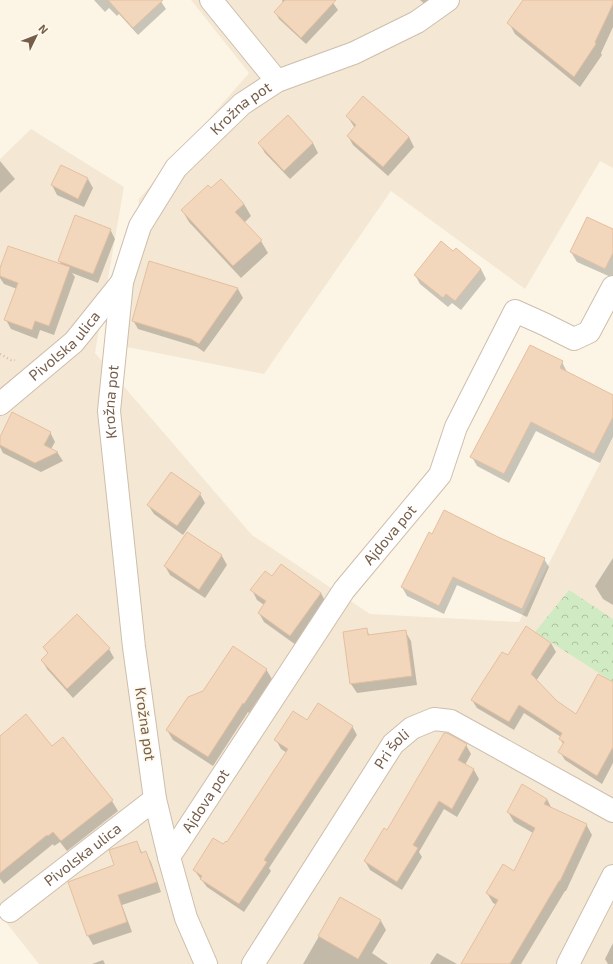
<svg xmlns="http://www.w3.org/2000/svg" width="613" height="964" viewBox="0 0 613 964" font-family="'Exo 2',sans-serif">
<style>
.residential{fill:#f4e8d4}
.forest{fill:url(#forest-crowns)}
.shadow{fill:#0003}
.building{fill:#f2d7bd;stroke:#e5bf9e}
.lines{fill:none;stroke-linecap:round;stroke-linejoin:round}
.minor-casing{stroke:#cebeac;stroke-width:24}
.path{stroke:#d7baa0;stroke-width:2.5;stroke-dasharray:1 3;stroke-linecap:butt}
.minor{stroke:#fff;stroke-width:22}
.labels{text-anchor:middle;stroke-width:3.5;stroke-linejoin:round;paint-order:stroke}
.street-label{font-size:15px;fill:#765d4a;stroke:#fff9ec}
</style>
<defs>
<pattern id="forest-crowns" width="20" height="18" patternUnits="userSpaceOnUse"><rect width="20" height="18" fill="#d0eac4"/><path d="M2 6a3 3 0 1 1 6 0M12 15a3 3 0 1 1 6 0" fill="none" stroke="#adc1a1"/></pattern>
</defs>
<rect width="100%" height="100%" fill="#fcf5e6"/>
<g class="residential">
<polygon points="191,0 613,0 613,168 600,161 525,289 391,191 264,374 127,347 139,199 249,73"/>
<polygon points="31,129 124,187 95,353 252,535 370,614 519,622 613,438 613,964 39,964 0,915 0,159"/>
</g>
<polygon class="forest" points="569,590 613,619 613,682 535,632"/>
<g class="shadow">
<polygon points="94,0 160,0 166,9 138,35 119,14 117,16 109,8 105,12"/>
<polygon points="282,0 331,0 338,10 306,44 279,19 275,12 283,3"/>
<polygon points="420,0 430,0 426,5"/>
<polygon points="524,0 613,0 613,27 601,53 602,55 580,87 515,34 509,23"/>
<polygon points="347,116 409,137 414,147 388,176 353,145 348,136 355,128"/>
<polygon points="288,117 313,143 318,153 290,179 265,153 259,143"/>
<polygon points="0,161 15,179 0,193"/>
<polygon points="88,179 93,188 84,207 57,195 52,185"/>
<polygon points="211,189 244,204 251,216 244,223 261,241 268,253 241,278 189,222 182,210"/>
<polygon points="110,229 115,239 98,283 72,273 75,277 54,335 40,330 37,339 11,329 6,320 17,289 4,284 0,278 0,271 62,265 59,261"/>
<polygon points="613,230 613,278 577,262 571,252"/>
<polygon points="454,253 481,269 486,279 461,310 452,303 448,307 420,284 415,275"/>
<polygon points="150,262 238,289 243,298 204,352 197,347 138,329 133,320"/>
<polygon points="562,362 567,372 613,396 613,437 600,463 536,431 509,483 477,466 472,457"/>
<polygon points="50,432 55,442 51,449 57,452 63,461 41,472 3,453 0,447 0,439"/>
<polygon points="200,494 205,503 183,535 154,514 148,505"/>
<polygon points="187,533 222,556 227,565 205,598 170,575 165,566"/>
<polygon points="429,534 544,559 549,567 527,617 457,585 444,614 407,596 402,587"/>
<polygon points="613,558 613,605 603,599 595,586"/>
<polygon points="273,577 321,593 326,603 296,645 264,622 259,613 264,605 257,600 252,590"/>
<polygon points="366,629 370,636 405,631 411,641 417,685 357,693 351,684"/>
<polygon points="551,643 556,652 536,681 556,702 576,715 613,683 613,763 602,784 565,760 560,752 564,745 560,739 561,737 524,713 514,730 477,708 472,700 508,656"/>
<polygon points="44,647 109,649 114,658 73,698 47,669 42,660 48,654"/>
<polygon points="266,669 272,679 249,713 248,712 213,766 173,740 167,730"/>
<polygon points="307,721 352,726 357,735 269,868 271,871 244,912 207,887 194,870 227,843 287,753 281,749 276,740"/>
<polygon points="447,734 466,745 471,754 465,765 474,770 479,779 457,817 444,809 419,852 422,857 402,890 370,870 365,861 387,831"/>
<polygon points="0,737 52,748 112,801 118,811 67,851 60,842 54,846 53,844 4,884 0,879"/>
<polygon points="547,799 552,809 586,824 592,835 566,891 565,891 521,964 462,964 497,905 493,903 487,893 515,873 533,833 514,822 508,812"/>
<polygon points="136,842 143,854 146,853 151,862 161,892 122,905 132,932 93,945 88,936 69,883 116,866"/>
<polygon points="341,898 381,921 386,930 372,953 388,964 303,964"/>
<polygon points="613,943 613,964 608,964 605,959"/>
<polygon points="437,953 457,964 430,964"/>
<polygon points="103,960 105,964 92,964"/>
</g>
<g class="building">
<polygon points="108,0 163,0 133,28"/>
<polygon points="285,0 336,0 301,38 274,12"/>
<polygon points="523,0 613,0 613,4 595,42 596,44 574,77 507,23"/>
<polygon points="363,96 409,137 383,167 347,136 356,125 346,116"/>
<polygon points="288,115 313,143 284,171 258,143"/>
<polygon points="61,165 88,178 78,199 51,185"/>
<polygon points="221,179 244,204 235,212 262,240 233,266 181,210 208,185 211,188"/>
<polygon points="75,215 111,229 93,274 58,261"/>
<polygon points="587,217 613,229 613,253 605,269 570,252"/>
<polygon points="441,241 453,251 456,248 481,269 455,301 446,294 443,298 414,275"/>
<polygon points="8,246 70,267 49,326 35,321 32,330 4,320 18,283 0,276 0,268"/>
<polygon points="149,261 238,288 199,344 191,339 132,321"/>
<polygon points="530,345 563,361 560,368 613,395 613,417 594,454 531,422 504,474 470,457"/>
<polygon points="12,412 51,432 44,445 58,452 35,463 0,445 0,437"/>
<polygon points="171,472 201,493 177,526 147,505"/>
<polygon points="444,510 498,537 545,558 522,609 453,577 439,606 401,587 429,532 432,534"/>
<polygon points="187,532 222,555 199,590 164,566"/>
<polygon points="281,564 321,593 290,636 258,613 266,601 250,590 265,571 272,576"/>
<polygon points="77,614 110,648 67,689 41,660 48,653 43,647"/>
<polygon points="526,626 551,643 531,674 557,701 576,714 598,674 613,682 613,747 597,776 558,752 564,742 559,739 562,733 519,705 509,722 471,700 502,652 508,655"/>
<polygon points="367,628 368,635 406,630 412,676 350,684 343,632"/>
<polygon points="233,646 267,669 244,704 243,703 208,757 166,730 188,697 203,691"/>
<polygon points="318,703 353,726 264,860 267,862 239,904 200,879 202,876 193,870 213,838 223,844 226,841 227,842 288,749 274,740 293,711 307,720"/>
<polygon points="26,714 52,746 63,737 113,800 61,841 53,832 48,836 47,835 0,873 0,736"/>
<polygon points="444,733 447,733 467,744 458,760 474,769 452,809 439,801 413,845 418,848 397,882 364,861 384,828 387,830"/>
<polygon points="522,784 547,799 544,804 587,824 560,881 559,881 510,964 461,964 498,900 486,893 503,864 514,871 535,828 507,812"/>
<polygon points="137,841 141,853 146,851 157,882 118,895 127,922 87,936 68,882 114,865 109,850"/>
<polygon points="340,897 381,920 358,959 318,936"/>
</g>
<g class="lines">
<g class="minor-casing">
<g id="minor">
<polyline points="211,0 277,81"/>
<path id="s1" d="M0,404L74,342L122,282"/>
<path id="s2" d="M169,857L344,590L440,475L456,427L515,311L544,324L574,339L589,332L613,287"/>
<path id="s3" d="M10,911L155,799"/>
<path id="s4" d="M206,964L186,918L169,857L155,799L134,647L109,411L122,282L140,226L176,168L242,104L277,81L354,53L417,22L448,0"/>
<path id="s5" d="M253,964L393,744L412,728L434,719L451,721L613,811"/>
<polyline points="568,964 613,876"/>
</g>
</g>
<polyline class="path" points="0,354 11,360 15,360"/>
<use href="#minor" class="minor"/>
</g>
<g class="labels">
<g class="street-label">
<text dy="5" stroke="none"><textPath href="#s4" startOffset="909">Krožna pot</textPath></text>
<text dy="5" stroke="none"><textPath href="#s1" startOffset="87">Pivolska ulica</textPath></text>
<text dy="5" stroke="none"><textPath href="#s4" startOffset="573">Krožna pot</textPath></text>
<text dy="5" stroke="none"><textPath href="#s2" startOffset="391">Ajdova pot</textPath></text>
<text transform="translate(145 724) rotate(82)" y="5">Krožna pot</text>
<text dy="5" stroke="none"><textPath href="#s5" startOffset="256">Pri šoli</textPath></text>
<text dy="5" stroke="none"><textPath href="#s2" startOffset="67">Ajdova pot</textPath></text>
<text dy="5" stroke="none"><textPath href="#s3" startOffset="92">Pivolska ulica</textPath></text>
</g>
</g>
<g transform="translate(36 36) rotate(47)" stroke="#fff9ec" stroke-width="3" paint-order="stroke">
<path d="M0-3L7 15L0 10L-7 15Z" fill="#765d4a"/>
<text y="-6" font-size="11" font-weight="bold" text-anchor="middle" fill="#765d4a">N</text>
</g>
</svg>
